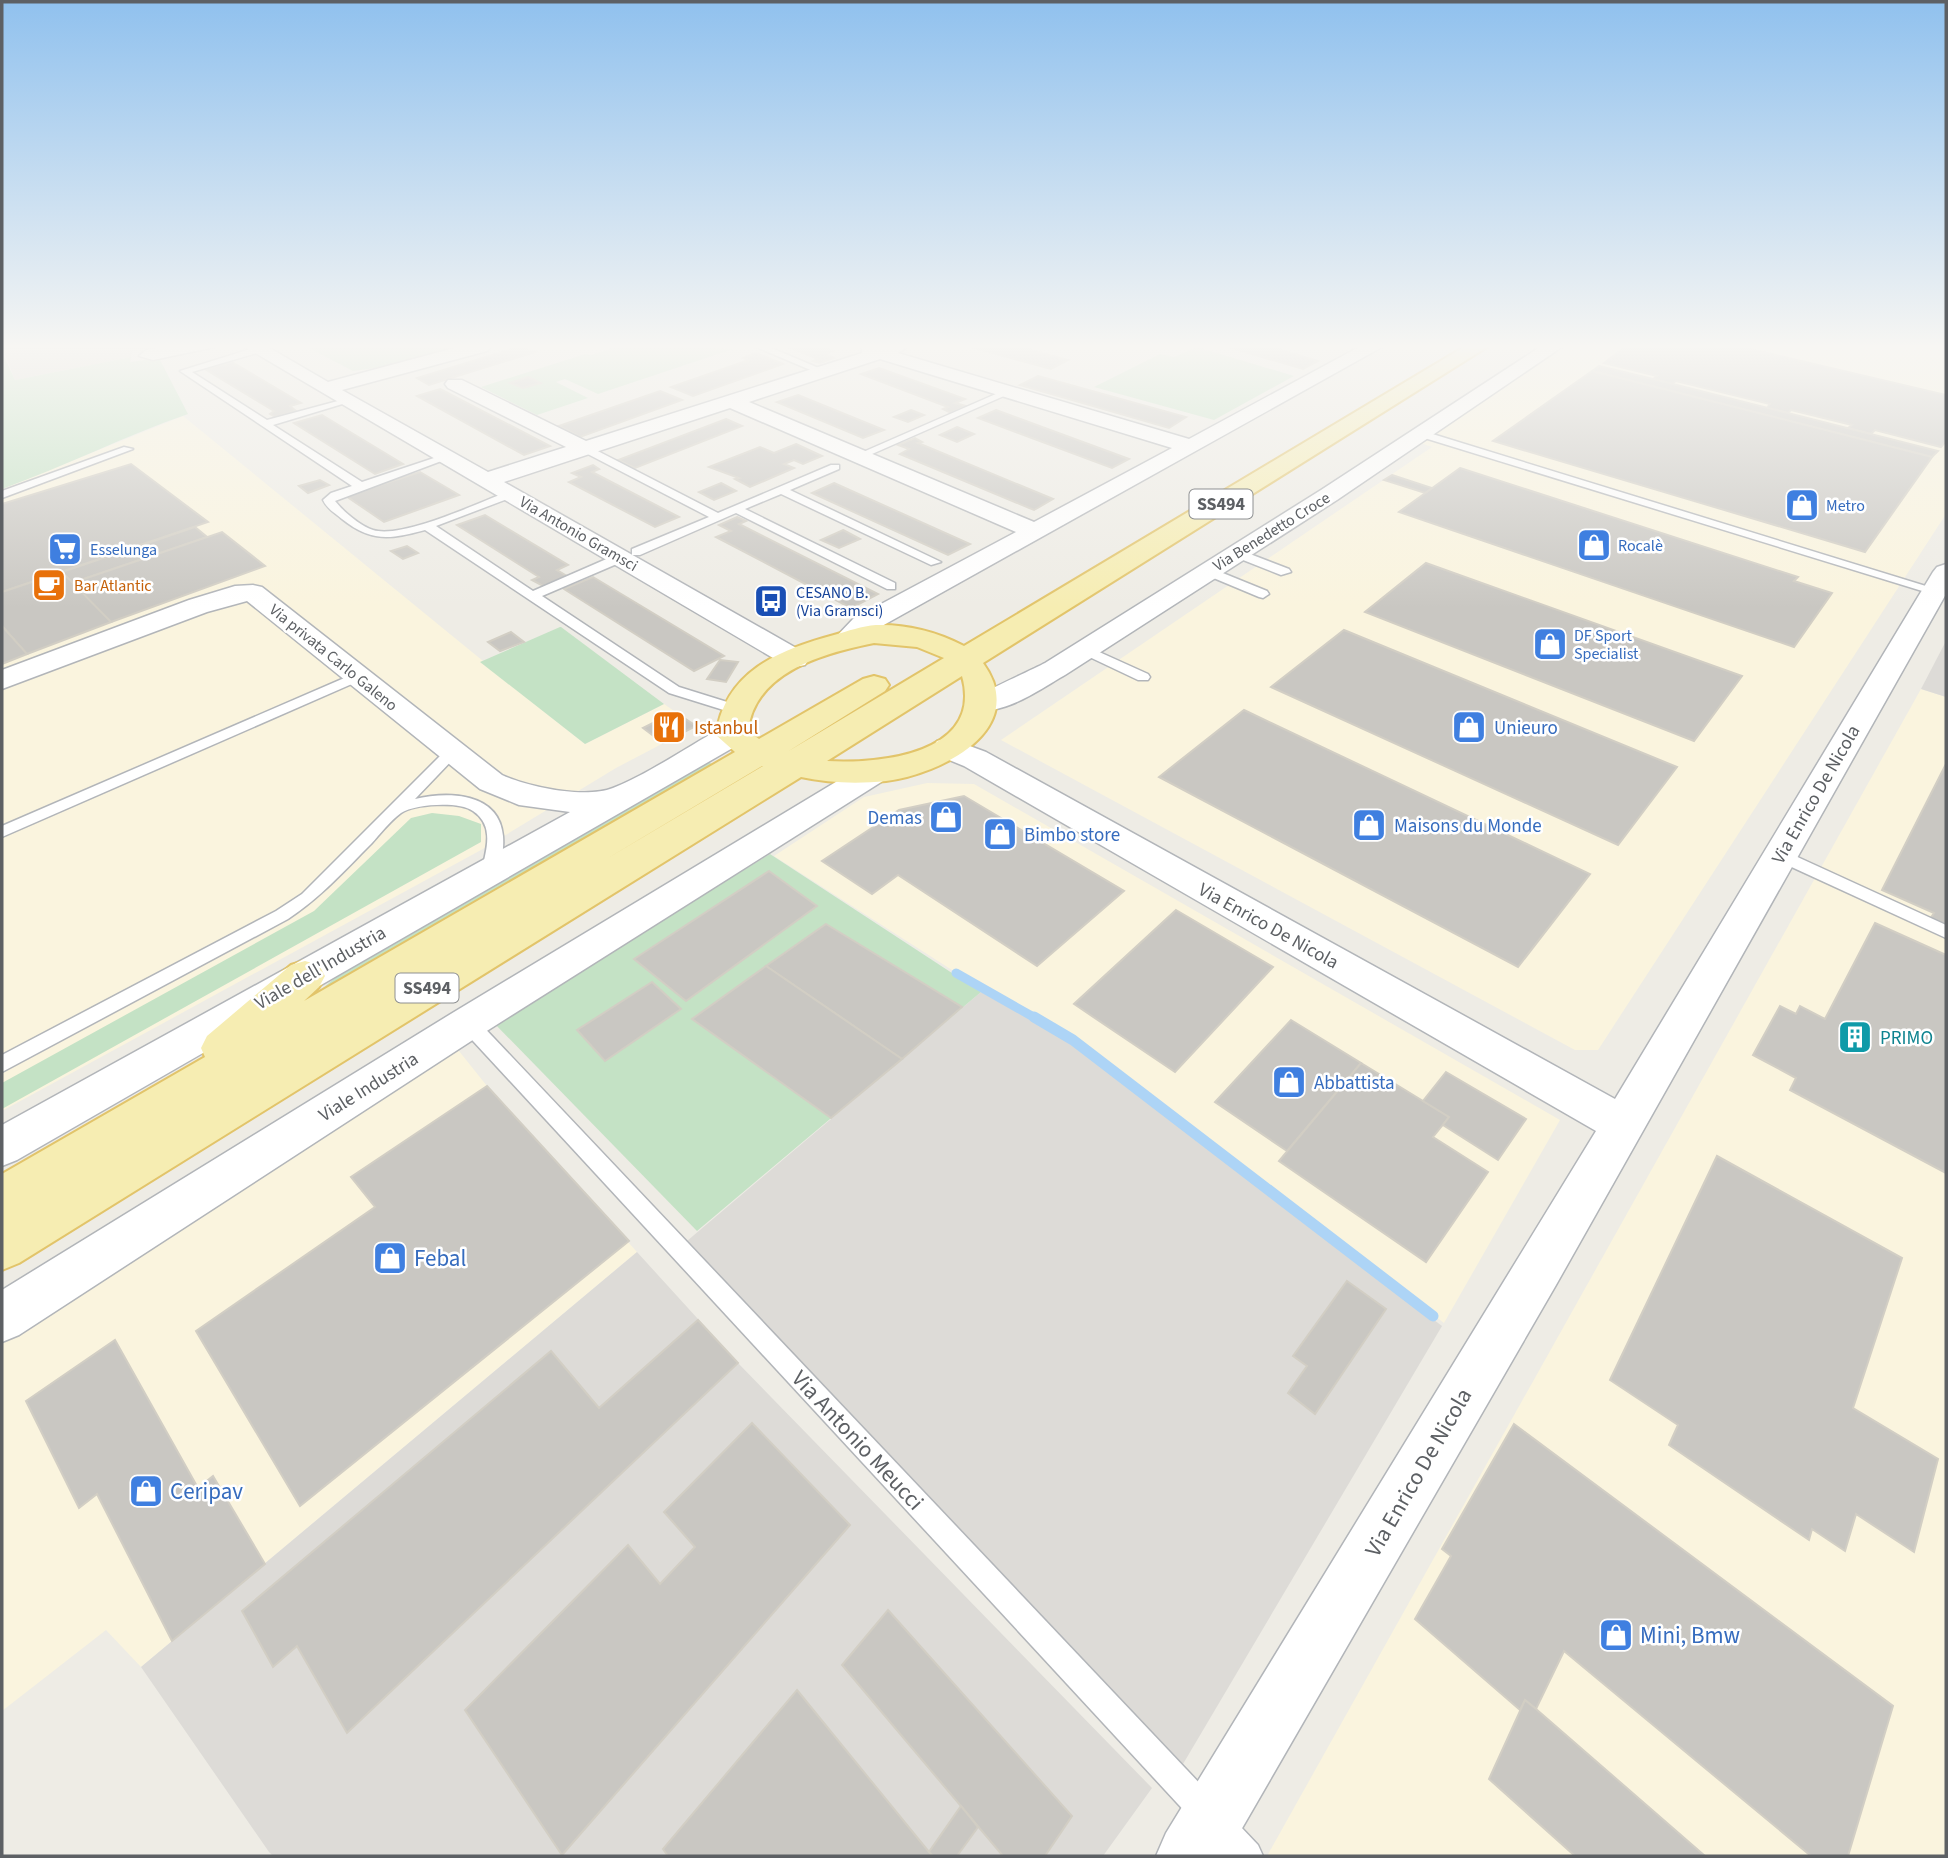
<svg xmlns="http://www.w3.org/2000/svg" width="1948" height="1858" viewBox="0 0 1948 1858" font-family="'Source Sans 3',sans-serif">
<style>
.commercial{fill:#faf4de}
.industrial{fill:#dddbd7}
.education{fill:#dddbd4}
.green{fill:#c4e2c5}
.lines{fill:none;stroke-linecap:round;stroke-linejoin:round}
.stream-far1{stroke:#add4f6;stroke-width:9}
.stream{stroke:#add4f6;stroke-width:11}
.building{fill:#c9c7c2;stroke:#d2cec4;stroke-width:2}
.service-casing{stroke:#b2b5b9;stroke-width:3}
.minor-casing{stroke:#b2b5b9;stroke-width:3}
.primary-casing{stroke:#e2c46a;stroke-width:4}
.service{fill:#fff;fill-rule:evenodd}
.minor{fill:#fff;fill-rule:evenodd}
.primary{fill:#f6edb2;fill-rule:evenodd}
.labels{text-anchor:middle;stroke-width:5;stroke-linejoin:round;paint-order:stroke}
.far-shop-label{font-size:16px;fill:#366cbe;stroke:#fff;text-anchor:start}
.far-street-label{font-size:16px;fill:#5d6064;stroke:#fff}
.far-food-label{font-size:16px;fill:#c56008;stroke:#fff;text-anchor:start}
.far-transit-label{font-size:16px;fill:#164399;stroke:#fff;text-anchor:start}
.shield{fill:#fff;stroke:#8e9092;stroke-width:2}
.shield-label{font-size:18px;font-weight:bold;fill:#5d6064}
.food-label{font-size:19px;fill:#c56008;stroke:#fff;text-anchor:start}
.shop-label{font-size:19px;fill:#366cbe;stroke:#fff;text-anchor:start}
.street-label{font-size:19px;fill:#5d6064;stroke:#fff}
.culture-label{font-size:19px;fill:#0d838f;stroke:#fff;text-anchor:start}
.near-shop-label{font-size:23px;fill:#366cbe;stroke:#fff;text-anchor:start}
.near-street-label{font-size:23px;fill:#5d6064;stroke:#fff}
</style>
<rect width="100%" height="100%" fill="#eeece5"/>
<g class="commercial">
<polygon points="1561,347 1946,347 1946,514 1598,1050 1575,1050 1001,740 1432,447 1417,442"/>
<polygon points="183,416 483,661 481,662 585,744 664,704 696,726 616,768 481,850 2,1111 2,489"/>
<polygon points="1921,689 1946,697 1946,1856 1267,1856"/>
<polygon points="927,783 974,784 1560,1120 1444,1323 1075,1038 966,979 774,856 864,797"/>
<polygon points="455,1046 487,1086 637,1252 141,1667 106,1630 2,1711 2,1335"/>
</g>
<g class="industrial">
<polygon points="1946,641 1946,697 1921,689"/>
<polygon points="981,992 1071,1042 1442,1326 1183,1764 687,1241"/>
<polygon points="637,1252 738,1363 1152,1788 1103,1856 273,1856 269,1852 141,1667"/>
</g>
<polygon class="education" points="2,347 158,347 132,351 131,357 15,380"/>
<g class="green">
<polygon points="307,347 456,347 376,368 353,371"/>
<polygon points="616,347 733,349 598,394 565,379 556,382 588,398 537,415 481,387 585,354 591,355"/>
<polygon points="1197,347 1294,376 1214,420 1094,387 1160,354 1174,357"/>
<path d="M2,352L15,380L131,357L130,362L159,358L188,414C125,436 65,466 2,489Z"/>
<polygon points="560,627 561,627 664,704 585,744 480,662"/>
<polygon points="707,761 715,766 271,1032 368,950"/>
<polygon points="432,813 459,816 481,824 481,842 2,1109 2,1083 314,911 411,818"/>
<polygon points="770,854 981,992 697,1231 493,1022"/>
</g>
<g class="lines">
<polyline class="stream-far1" points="956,973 1037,1019"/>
<polyline class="stream" points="1034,1017 1073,1040 1433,1316"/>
</g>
<g class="building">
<polygon points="518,347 535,352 429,385 417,378"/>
<polygon points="788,347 823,347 833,351 825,354 834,358 820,363 813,361 818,359"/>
<polygon points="971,347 1020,347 1068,360 1051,369"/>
<polygon points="1228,347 1271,347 1318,361 1303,369"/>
<polygon points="1742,347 1946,395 1946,441 1941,447 1875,430 1871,434 1848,428 1852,425 1791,410 1788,413 1767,408 1770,404 1676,381 1672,384 1653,379 1657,376 1604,363 1625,347"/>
<polygon points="756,353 783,364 693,396 671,387 749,360 743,358"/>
<polygon points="232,362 301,403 290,406 296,411 275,417 270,414 274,411 205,369"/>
<polygon points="1599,366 1653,379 1938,451 1932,457 1592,371"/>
<polygon points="879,368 965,399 955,403 966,406 951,413 943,409 948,407 861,374"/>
<polygon points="1592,371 1932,457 1865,552 1493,441"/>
<polygon points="1038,376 1186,417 1169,428 1020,385"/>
<polygon points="528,377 541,383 523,388 510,383"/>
<polygon points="440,389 550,446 524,455 417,396"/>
<polygon points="660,391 682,400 580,437 559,426"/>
<polygon points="798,395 884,430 863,438 777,402"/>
<polygon points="911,410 924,415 908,422 894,417"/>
<polygon points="996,410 1129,459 1112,468 978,418"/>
<polygon points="322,415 403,464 375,474 294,423"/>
<polygon points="726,419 742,426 635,468 618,460"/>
<polygon points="957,427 974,434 957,442 940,435"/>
<polygon points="915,438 922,442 918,443 1053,499 1034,510 900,454 909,449 898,445"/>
<polygon points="796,444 822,456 803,464 794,460 784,464 794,468 750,487 735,479 739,478 709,467 760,447 774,453"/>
<polygon points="131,464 208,522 2,592 2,504"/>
<polygon points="593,465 599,469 592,472 679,517 655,527 569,482 581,477 572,473"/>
<polygon points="1460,468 1798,577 1794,581 1832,593 1794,647 1399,512"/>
<polygon points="420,472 459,495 384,522 346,496"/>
<polygon points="1392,475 1432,488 1425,493 1384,480"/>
<polygon points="320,480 329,485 308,493 299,486"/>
<polygon points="721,483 736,491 714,500 699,492"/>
<polygon points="834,483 970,544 948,555 812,493"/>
<polygon points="485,515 568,565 557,570 567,576 543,586 532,580 539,577 457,525"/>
<polygon points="737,517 746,521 739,524 878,594 851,608 716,537 731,531 719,525"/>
<polygon points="195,527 207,537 72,583 62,572"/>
<polygon points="843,530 860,539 839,548 821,540"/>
<polygon points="222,532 265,566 111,622 72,583"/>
<polygon points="407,546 418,553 403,559 391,551"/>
<polygon points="1426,563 1742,676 1694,741 1365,612"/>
<polygon points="62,572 111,622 27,654 2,626 2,592"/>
<polygon points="593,577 724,656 694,671 564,589"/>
<polygon points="2,626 27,654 2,664"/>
<polygon points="1344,630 1677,767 1618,845 1271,687"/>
<polygon points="511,632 524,642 500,651 488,642"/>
<polygon points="720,660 738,662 726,682 707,679"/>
<polygon points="1244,710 1590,874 1518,967 1159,777"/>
<polygon points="675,712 696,726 663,743 643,728"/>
<polygon points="1946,764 1946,926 1930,919 1934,913 1882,890"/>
<polygon points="964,796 1124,891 1037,966 898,875 872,894 822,861 899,810"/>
<polygon points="769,871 817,906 686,1001 634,959"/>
<polygon points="1176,910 1273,967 1175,1072 1074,1004"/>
<polygon points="1875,923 1946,955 1946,1173 1790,1090 1796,1078 1753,1055 1780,1006 1796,1014 1800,1006 1825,1019"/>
<polygon points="826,924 962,1007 902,1059 766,966"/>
<polygon points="766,966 902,1059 831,1118 692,1019"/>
<polygon points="652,982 681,1009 605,1061 577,1030"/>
<polygon points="1291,1020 1361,1063 1287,1151 1215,1102"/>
<polygon points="1361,1063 1449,1117 1433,1137 1488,1172 1426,1262 1279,1161"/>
<polygon points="1446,1072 1526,1119 1498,1160 1443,1125 1449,1117 1423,1101"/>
<polygon points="487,1086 629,1241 300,1506 196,1331 375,1207 351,1177"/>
<polygon points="1717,1156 1902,1258 1853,1408 1938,1459 1914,1552 1856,1514 1845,1551 1812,1529 1809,1540 1669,1445 1678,1425 1610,1380"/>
<polygon points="1347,1281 1386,1309 1315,1414 1288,1393 1307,1366 1293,1356"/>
<polygon points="698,1320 738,1363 347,1733 297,1646 273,1667 242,1611 551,1351 599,1408"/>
<polygon points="115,1340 198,1488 213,1476 265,1564 172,1641 97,1494 79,1508 26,1401"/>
<polygon points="752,1423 850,1525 562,1855 465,1710 628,1545 660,1584 695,1547 664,1512"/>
<polygon points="1514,1424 1893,1706 1848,1856 1811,1856 1564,1651 1536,1709 1525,1700 1520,1710 1415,1619 1451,1556 1442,1549"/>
<polygon points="888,1610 1072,1816 1045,1856 1003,1856 842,1665"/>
<polygon points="797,1690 929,1852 933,1856 668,1856 663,1849"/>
<polygon points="1525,1700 1536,1709 1705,1856 1575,1856 1489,1779"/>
<polygon points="961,1806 978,1827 957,1856 933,1856 929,1852"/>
</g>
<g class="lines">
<g class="service-casing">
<g id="service">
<polygon points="163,347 215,347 153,360 139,356 146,350"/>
<path d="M257,347L260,352L192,372L267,420L349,398V402L273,425L362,482L443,455L452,457L335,501C343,511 360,526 373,530C402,539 478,503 507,492H515V496L436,526L533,591L618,554H626V560L542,596L679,687L740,706V712H730L669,693L425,530C391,539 372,543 342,519C335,513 327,509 323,500L331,493L352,486L180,371Z"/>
<polygon points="756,347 769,347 828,372 820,374"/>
<polygon points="1005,390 1013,392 863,458 854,456"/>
<polygon points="1418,432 1426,432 1942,591 1936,595 1932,594 1418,436"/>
<polygon points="580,446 588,446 718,513 831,465 839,465 839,469 790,490 941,562 931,565 781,494 745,509 895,583 895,589 887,589 736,513 640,555 632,555 632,549 709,517 580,450"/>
<polygon points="124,447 133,449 2,498 2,491"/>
<polygon points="1237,549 1289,569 1291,572 1281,575 1233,556 1233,550"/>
<polygon points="1208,567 1267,591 1269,594 1263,598 1259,597 1204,574 1202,571"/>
<polygon points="1086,646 1148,674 1150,677 1148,680 1138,680 1081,653 1079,650"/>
<polygon points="356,673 363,677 361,680 2,837 2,826"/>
<path d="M453,746L458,748L460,751L458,754L415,799C448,791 499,792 503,836C504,848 502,862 496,873H484L482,869C487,848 494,825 473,811C459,801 415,804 401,813C390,821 380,834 371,844C344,871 320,898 288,919L2,1072V1055L276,911L302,894L448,748Z"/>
<polygon points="1780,849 1946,925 1946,938 1774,859 1772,855 1774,851"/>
<polygon points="468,1016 475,1018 1258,1845 1263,1856 1226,1856 461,1028 459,1023 461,1018"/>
</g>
</g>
<g class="minor-casing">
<g id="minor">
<path d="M245,347H268L328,382L458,347H490L487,351L342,390L488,472L566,447L448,388L445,384L448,380H462L586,441L862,353V347H907L898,353L1189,439L1359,347H1382L873,631C861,642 855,649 838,645L834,639L853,619L1016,532L730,408L504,482L805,653L809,659L805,665L795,667L785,665ZM880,359L1172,448L1034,522L749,402Z"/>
<path d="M1540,347H1562L1337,500L1065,675C1040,689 1003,717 973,709L968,703C973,696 1032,670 1045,663L1321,490Z"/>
<polygon points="1946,564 1946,594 1556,1285 1226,1856 1156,1856 1166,1833 1596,1131 964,766 937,755 932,748 937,741 948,738 986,752 1615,1099 1933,572 1937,567"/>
<path d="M253,585L262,587L502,775C528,787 585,799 613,788C646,775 688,747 721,728L732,726L743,728L747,735L743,742L17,1160L2,1166V1125L570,812L519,805L480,789L247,601L207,612L2,689V670L189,600L235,586Z"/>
<polygon points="875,762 886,765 891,772 886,779 482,1034 19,1335 2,1342 2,1290 454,1012 864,765"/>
</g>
</g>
<g class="primary-casing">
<path id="primary" d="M1464,347H1487L983,663C1031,729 941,774 886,781C857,784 829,783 801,777L19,1263L2,1270V1174L205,1057L201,1048L207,1036L291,965L305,961L319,965L325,976L319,987L304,1001L735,752L716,735C725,672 778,650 834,635C848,631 862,626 876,625C906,624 938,632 964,646ZM874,643L917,647L944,658L787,752L885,691L889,685L885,679L874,676L863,679L759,739L748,731C754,672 824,653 874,643ZM962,676C984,754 880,764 827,761ZM762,766H763L603,861Z"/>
</g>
<use href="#service" class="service"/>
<use href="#minor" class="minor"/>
<use href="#primary" class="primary"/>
</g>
<linearGradient id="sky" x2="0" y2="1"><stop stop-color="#90c1ee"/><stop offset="0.57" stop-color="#f7f6f3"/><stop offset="1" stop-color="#f7f6f3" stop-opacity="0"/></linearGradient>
<rect width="1948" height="608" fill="url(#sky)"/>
<defs>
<g id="shop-square" transform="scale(1.75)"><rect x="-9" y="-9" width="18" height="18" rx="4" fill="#3f7fe0" stroke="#fff"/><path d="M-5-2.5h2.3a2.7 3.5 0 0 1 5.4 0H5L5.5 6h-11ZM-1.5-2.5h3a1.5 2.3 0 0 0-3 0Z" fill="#fff"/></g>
<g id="supermarket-square" transform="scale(1.75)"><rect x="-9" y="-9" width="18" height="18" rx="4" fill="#3f7fe0" stroke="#fff"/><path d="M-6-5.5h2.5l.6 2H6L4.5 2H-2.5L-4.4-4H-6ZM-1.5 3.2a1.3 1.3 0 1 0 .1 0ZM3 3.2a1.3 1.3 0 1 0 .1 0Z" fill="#fff"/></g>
<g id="cafe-square" transform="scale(1.75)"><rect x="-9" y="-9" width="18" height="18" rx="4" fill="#e8710a" stroke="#fff"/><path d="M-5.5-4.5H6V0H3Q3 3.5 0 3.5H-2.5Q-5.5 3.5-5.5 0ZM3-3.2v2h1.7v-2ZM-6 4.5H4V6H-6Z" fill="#fff"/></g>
<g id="bus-square" transform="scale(1.75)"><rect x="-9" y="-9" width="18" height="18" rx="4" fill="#1a4fb4" stroke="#fff"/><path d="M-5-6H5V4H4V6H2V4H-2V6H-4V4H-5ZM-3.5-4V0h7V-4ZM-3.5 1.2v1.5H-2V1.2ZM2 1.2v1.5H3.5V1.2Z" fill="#fff"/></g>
<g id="restaurant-square" transform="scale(1.75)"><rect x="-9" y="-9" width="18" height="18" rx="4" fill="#e8710a" stroke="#fff"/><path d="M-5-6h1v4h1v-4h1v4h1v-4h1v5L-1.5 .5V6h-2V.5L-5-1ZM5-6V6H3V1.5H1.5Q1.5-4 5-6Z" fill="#fff"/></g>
<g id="building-square" transform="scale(1.75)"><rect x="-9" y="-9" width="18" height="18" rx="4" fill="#0f9aa8" stroke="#fff"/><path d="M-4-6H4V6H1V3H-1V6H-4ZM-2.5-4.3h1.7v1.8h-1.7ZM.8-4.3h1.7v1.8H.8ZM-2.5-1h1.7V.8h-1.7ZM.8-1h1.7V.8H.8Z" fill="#fff"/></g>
</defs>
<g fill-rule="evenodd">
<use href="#shop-square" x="1802" y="505"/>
<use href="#shop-square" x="1594" y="545"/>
<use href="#supermarket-square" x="65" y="549"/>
<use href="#cafe-square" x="49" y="585"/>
<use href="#bus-square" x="771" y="601"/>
<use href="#shop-square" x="1550" y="644"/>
<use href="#restaurant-square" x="669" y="727"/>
<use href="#shop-square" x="1469" y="727"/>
<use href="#shop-square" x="946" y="817"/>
<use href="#shop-square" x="1369" y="825"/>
<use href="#shop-square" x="1000" y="834"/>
<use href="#building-square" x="1855" y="1037"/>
<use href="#shop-square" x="1289" y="1082"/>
<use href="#shop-square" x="390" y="1258"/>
<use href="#shop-square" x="146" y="1491"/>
<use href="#shop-square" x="1616" y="1635"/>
</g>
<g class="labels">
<g class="far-shop-label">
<text x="1826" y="511">Metro</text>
<text x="1618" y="551">Rocalè</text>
<text x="90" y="555">Esselunga</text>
<text x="1574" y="641">DF Sport<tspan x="1574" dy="18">Specialist</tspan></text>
</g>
<g class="far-street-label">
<text transform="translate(1271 531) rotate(-32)" y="6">Via Benedetto Croce</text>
<text transform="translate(579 533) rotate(30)" y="6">Via Antonio Gramsci</text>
<text transform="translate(334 657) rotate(39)" y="6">Via privata Carlo Galeno</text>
</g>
<g class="far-food-label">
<text x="74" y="591">Bar Atlantic</text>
</g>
<g class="far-transit-label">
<text x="796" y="598">CESANO B.<tspan x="796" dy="18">(Via Gramsci)</tspan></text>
</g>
<g class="shield">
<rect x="1189.5" y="489.5" width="63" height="29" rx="5"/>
<rect x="395.5" y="973.5" width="63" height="29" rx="5"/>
</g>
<g class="shield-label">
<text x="1221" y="510">SS494</text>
<text x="427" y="994">SS494</text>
</g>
<g class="food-label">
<text x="694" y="734">Istanbul</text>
</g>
<g class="shop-label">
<text x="1494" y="734">Unieuro</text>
<text x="922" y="824" text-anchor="end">Demas</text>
<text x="1394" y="832">Maisons du Monde</text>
<text x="1024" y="841">Bimbo store</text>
<text x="1314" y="1089">Abbattista</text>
</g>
<g class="street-label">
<text transform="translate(1815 794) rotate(-60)" y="7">Via Enrico De Nicola</text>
<text transform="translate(1269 925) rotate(29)" y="7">Via Enrico De Nicola</text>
<text transform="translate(320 967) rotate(-30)" y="7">Viale dell'Industria</text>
<text transform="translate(368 1086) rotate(-32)" y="7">Viale Industria</text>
</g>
<g class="culture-label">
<text x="1880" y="1044">PRIMO</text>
</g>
<g class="near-shop-label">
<text x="414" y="1266">Febal</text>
<text x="170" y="1499">Ceripav</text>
<text x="1640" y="1643">Mini, Bmw</text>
</g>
<g class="near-street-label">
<text transform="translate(858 1440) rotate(47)" y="8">Via Antonio Meucci</text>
<text transform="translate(1418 1472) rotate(-60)" y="8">Via Enrico De Nicola</text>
</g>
</g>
<rect width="1948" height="1858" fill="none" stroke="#5d6064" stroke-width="7"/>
</svg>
